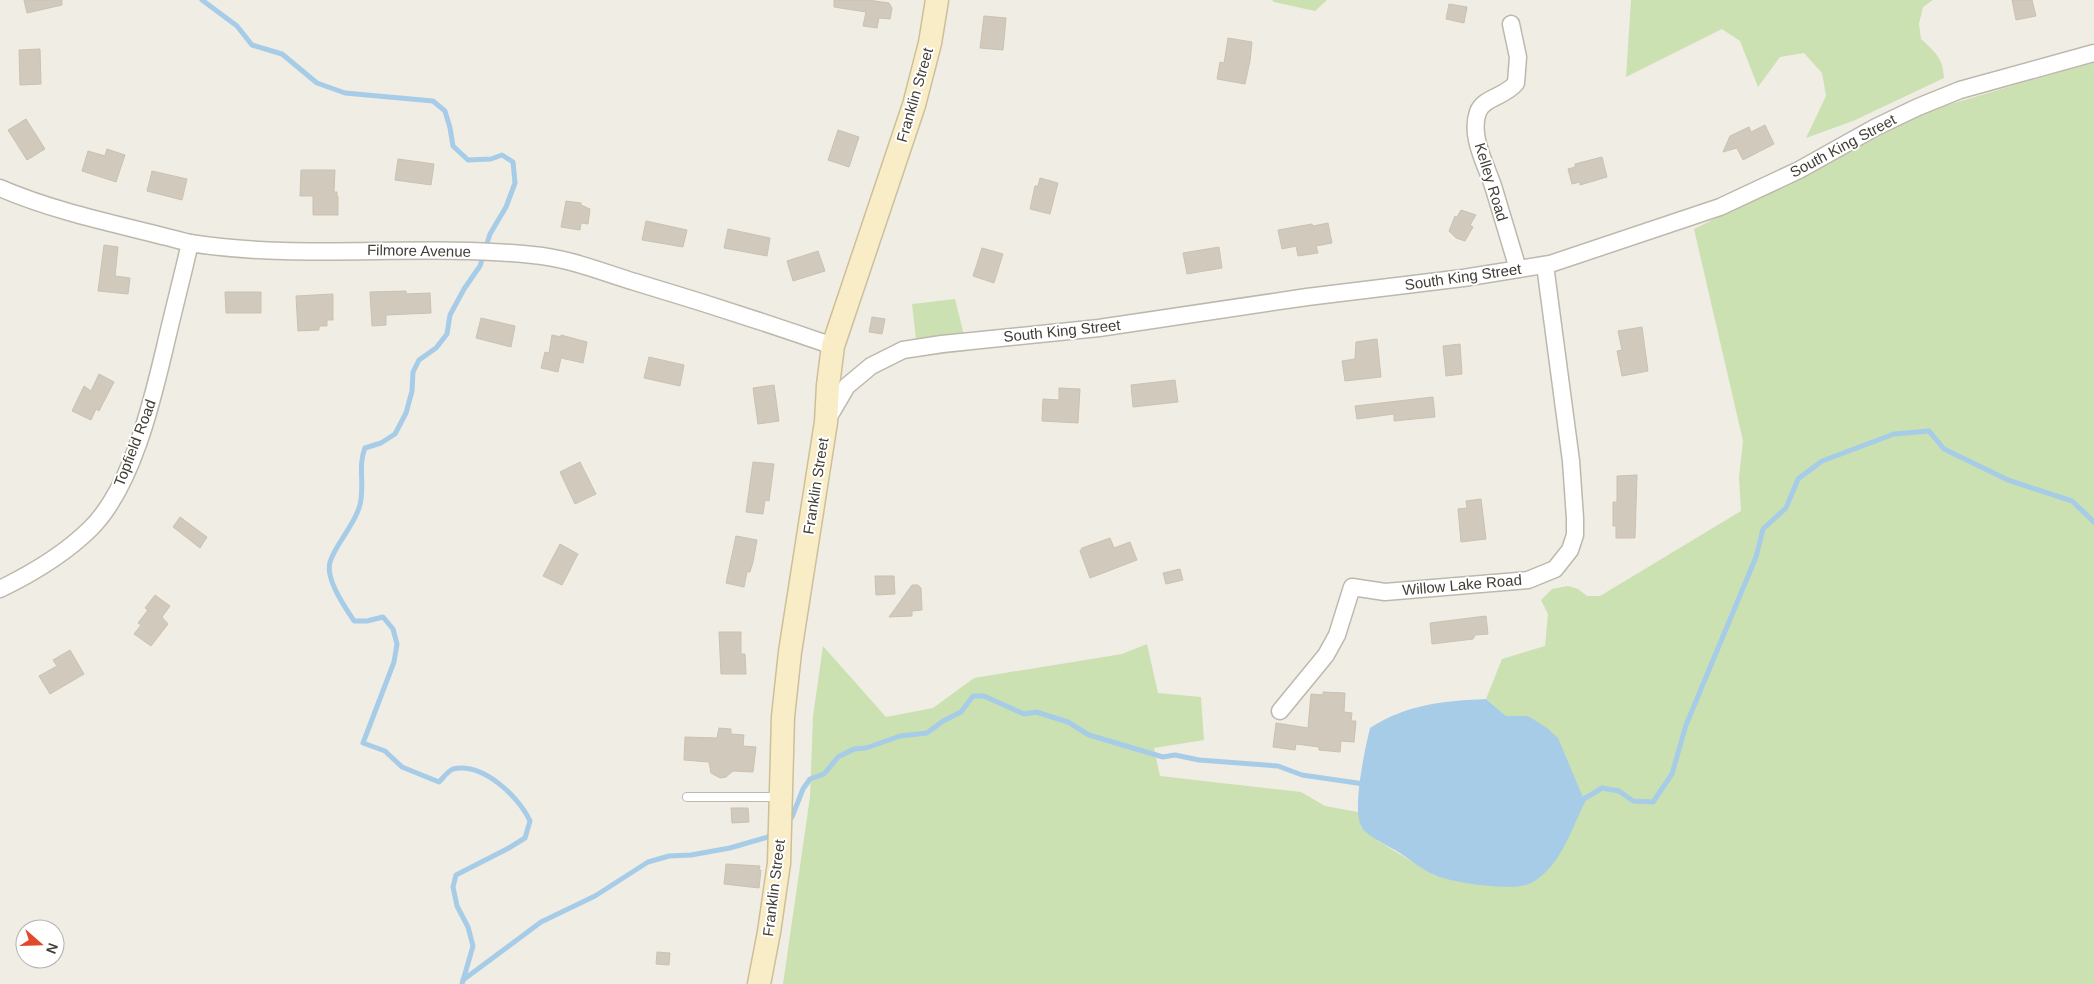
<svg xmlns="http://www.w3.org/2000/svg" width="2094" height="984" viewBox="0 0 2094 984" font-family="Arial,sans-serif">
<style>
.green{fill:#cbe1b2}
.water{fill:#a7cce7}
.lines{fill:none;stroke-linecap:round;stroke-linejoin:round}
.stream{stroke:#a7cce7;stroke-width:5}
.building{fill:#d1c9bc;stroke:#cbc1b0}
.lane-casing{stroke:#beb8ac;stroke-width:10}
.street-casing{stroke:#beb8ac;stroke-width:19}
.secondary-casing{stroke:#ccbf99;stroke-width:25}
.lane{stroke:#fff;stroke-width:8}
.street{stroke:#fff;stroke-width:16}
.secondary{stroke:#f8edc7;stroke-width:22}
.labels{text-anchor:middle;stroke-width:4;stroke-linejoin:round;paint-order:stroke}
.street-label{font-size:15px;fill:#423d35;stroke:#fff}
</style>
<rect width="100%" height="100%" fill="#f0ede5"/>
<g class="green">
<polygon points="1272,0 1327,0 1315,11 1274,2"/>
<path d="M1631,0H1933L1923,7L1919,24L1921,39C1935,52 1943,58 1944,78L1853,121L1806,138L1826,96L1822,73L1804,53L1780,57L1758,87L1740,41L1722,29L1626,77Z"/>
<polygon points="2094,62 2094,984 783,984 810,797 813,716 823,646 886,717 933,708 974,678 1122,654 1147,644 1158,693 1201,697 1204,740 1154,748 1160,776 1301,792 1325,806 1358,812 1361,827 1378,841 1436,876 1528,717 1506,716 1486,699 1502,659 1545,646 1548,614 1541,600 1552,589 1568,586 1578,589 1587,596 1600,596 1741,511 1739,477 1743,441 1694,229 1826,164 1927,111"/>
<polygon points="955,299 968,351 918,357 912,304"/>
</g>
<path class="water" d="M1486,699L1506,716H1528L1547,728L1558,738L1585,802C1571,830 1560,868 1531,883C1515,892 1455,883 1437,876C1423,871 1409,858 1395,850C1386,845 1365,835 1361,826C1352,808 1365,749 1370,728C1407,704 1444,701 1486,699Z"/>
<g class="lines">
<g class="stream">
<path d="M202,0L237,26L252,45L282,54L317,83L345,93L433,101L445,111L450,128L453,146L468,160L491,159L502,155L513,162L515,183L506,207L490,234L480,266L464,289L450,315L447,334L436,348L419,360L413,372L412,391L406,413L395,434L381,443L365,448C357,467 366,489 359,508C353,527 335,545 330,562C325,579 345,607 354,621H367L383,617L393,629L397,644L394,662L363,743L385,751L402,767L439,782C443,778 448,771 453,769C483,762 519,797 530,821L525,838L507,849L456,875L453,887L457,906L468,927L473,946L462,984"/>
<polyline points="1578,800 1584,799 1602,788 1619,791 1633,801 1653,802 1672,774 1686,725 1756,557 1763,529 1786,508 1798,479 1822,461 1894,434 1929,431 1944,449 2008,480 2072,501 2094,522"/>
<polyline points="787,821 792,817 803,789 810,779 824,774 838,757 854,749 866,748 900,736 927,733 943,721 961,712 973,696 984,696 1024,714 1036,712 1068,722 1089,735 1163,757 1175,755 1199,760 1278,766 1302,775 1364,784"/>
<polyline points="463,980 541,922 595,896 648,862 669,856 691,855 730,848 768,837 772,833"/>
</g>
</g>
<g class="building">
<polygon points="24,0 62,0 62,5 27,13"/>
<polygon points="834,0 868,0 889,3 892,8 890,19 879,18 877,28 863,26 866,12 834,7"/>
<polygon points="2012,0 2032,0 2036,16 2016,20"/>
<polygon points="1449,4 1467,7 1464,23 1446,19"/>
<polygon points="984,16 1006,18 1003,50 980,48"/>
<polygon points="1228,38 1252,42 1250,61 1245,84 1217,79 1220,62 1224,63"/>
<polygon points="40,49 41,84 20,85 19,50"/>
<polygon points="26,119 45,149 27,160 8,130"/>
<polygon points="1765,125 1774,144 1743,160 1737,148 1723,152 1730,136 1749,127 1751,132"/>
<polygon points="838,130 859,137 849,167 828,160"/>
<polygon points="107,149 125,155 116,182 82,171 88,151 105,156"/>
<polygon points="1602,157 1607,177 1580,185 1580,182 1572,184 1568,169 1575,167 1575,164"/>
<polygon points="398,159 434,164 431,185 395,180"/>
<polygon points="301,170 335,170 334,192 337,192 337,196 338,196 338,215 313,215 313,196 300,196"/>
<polygon points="152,171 187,179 182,200 147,191"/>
<polygon points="1040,178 1058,183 1050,214 1030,209 1035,186 1038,186"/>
<polygon points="566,201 581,203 581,205 590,209 588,224 581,223 580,230 561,227"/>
<polygon points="1461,210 1476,215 1470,225 1473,227 1465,241 1456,238 1449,231 1455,216 1457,217"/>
<polygon points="646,221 687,230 683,247 642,240"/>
<polygon points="1328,223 1332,243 1316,246 1318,253 1298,256 1296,246 1282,249 1278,230 1312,224 1313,226"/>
<polygon points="728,229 770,238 767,256 724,248"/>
<polygon points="104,245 118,247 115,276 130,278 128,294 98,291"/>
<polygon points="1219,247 1222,268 1187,274 1183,253"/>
<polygon points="982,248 1003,254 994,283 973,276"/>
<polygon points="818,251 825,271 793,281 787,261"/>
<polygon points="406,291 406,294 430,293 431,313 386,315 386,325 372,326 370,292"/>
<polygon points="225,292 261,292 261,313 226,313"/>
<polygon points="333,294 333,320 327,320 327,326 319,326 319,330 298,331 296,296"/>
<polygon points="872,317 885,319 882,334 869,332"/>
<polygon points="481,318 515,326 511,347 476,338"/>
<polygon points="1642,327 1648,371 1622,376 1617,351 1622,350 1618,331"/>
<polygon points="552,335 561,337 561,335 587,342 583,363 561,358 558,372 541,368 545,352 549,353"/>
<polygon points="1377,339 1381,377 1345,381 1342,361 1355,359 1356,342"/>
<polygon points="1460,344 1462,374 1446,376 1443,346"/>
<polygon points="649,357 684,365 680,386 644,378"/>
<polygon points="99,374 114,382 99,411 96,409 91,420 72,411 84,386 91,391"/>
<polygon points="1175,380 1178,402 1133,407 1131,385"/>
<polygon points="774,385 779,421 758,424 753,388"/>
<polygon points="1059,388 1080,389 1078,423 1042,421 1043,399 1059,400"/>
<polygon points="1433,397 1435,417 1394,421 1394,414 1357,419 1355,406"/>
<polygon points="580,462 596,494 575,504 560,472"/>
<polygon points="753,462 774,464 769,501 765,500 763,514 746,512"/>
<polygon points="1637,475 1635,538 1616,538 1616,526 1613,526 1613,502 1617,502 1617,476"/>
<polygon points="1481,499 1486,539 1461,542 1458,509 1467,508 1466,501"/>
<polygon points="180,517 207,537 200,548 173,527"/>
<polygon points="736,536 757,540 753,562 750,572 747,572 744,587 726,583"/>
<polygon points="1110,538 1114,548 1130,542 1137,560 1090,578 1080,551 1082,548"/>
<polygon points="560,544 578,554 562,585 543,576"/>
<polygon points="1180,569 1183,580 1166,584 1163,573"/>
<polygon points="875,576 894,576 895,594 876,595"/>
<polygon points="912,585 918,585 921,588 922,610 912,611 912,616 889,617"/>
<polygon points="155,595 170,606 162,617 168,624 151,646 134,634 141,625 138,623 148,610 145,608"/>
<polygon points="1486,616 1488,634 1475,635 1473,639 1432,644 1430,623"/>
<polygon points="719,632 741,632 741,654 745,654 746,674 721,674"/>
<polygon points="70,650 84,674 50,694 39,676 57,666 53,660"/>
<polygon points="1323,692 1345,693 1344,712 1352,713 1351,721 1356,721 1354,742 1341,741 1340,752 1319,750 1319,747 1296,744 1295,750 1273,747 1276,723 1308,728 1311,694 1323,695"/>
<polygon points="719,728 731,729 731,734 744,735 743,746 756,747 753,772 733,771 726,777 720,778 711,773 709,762 684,760 685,737 717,738"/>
<polygon points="731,808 748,808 749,822 732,823"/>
<polygon points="726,864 760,866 759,870 761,870 759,888 724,884"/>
<polygon points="657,952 670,953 669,965 656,964"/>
</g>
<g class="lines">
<g class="lane-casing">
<polyline id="lane" points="687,797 779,797"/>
</g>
<g class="street-casing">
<g id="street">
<path d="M1511,24L1518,57L1516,83C1505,97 1484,97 1478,112C1469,137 1487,166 1494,189C1502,216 1510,243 1518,269"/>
<path d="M0,188C60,214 127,226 190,243C303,261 419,243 533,255C568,258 602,272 635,282C702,302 767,323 833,346"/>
<polyline points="827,420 847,386 871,366 903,350 942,344 1099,328 1307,297 1463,278 1550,264 1720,207 1799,170 1876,127 1918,107 1960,90 2094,53"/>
<path d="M0,589C33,573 65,554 91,528C132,487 152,402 165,347C173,312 182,278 190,243"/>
<polyline points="1280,711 1326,655 1337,635 1352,587 1385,592 1528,580 1555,569 1570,550 1575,535 1575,518 1571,461 1545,265"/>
</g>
</g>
<g class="secondary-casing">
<polyline id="secondary" points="759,984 769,932 779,863 783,717 790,652 826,422 828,385 833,346 914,105 930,43 937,0"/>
</g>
<use href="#lane" class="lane"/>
<use href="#street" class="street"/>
<use href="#secondary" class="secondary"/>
</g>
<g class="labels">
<g class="street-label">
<text transform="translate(915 95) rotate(-74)" y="5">Franklin Street</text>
<text transform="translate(1843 146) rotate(-28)" y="5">South King Street</text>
<text transform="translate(1491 182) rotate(73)" y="5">Kelley Road</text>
<text transform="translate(419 251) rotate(1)" y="5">Filmore Avenue</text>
<text transform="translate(1463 277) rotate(-8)" y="5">South King Street</text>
<text transform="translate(1062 331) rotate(-6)" y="5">South King Street</text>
<text transform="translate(135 443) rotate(-69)" y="5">Topfield Road</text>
<text transform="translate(816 486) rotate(-81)" y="5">Franklin Street</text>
<text transform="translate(1462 585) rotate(-5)" y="5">Willow Lake Road</text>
<text transform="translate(774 888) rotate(-83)" y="5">Franklin Street</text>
</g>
</g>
<g transform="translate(40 944) rotate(110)"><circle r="24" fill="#ffffff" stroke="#b3b1ae"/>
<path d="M0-4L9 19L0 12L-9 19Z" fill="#e2492a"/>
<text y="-8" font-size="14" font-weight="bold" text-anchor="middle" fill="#423d35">N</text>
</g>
</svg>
